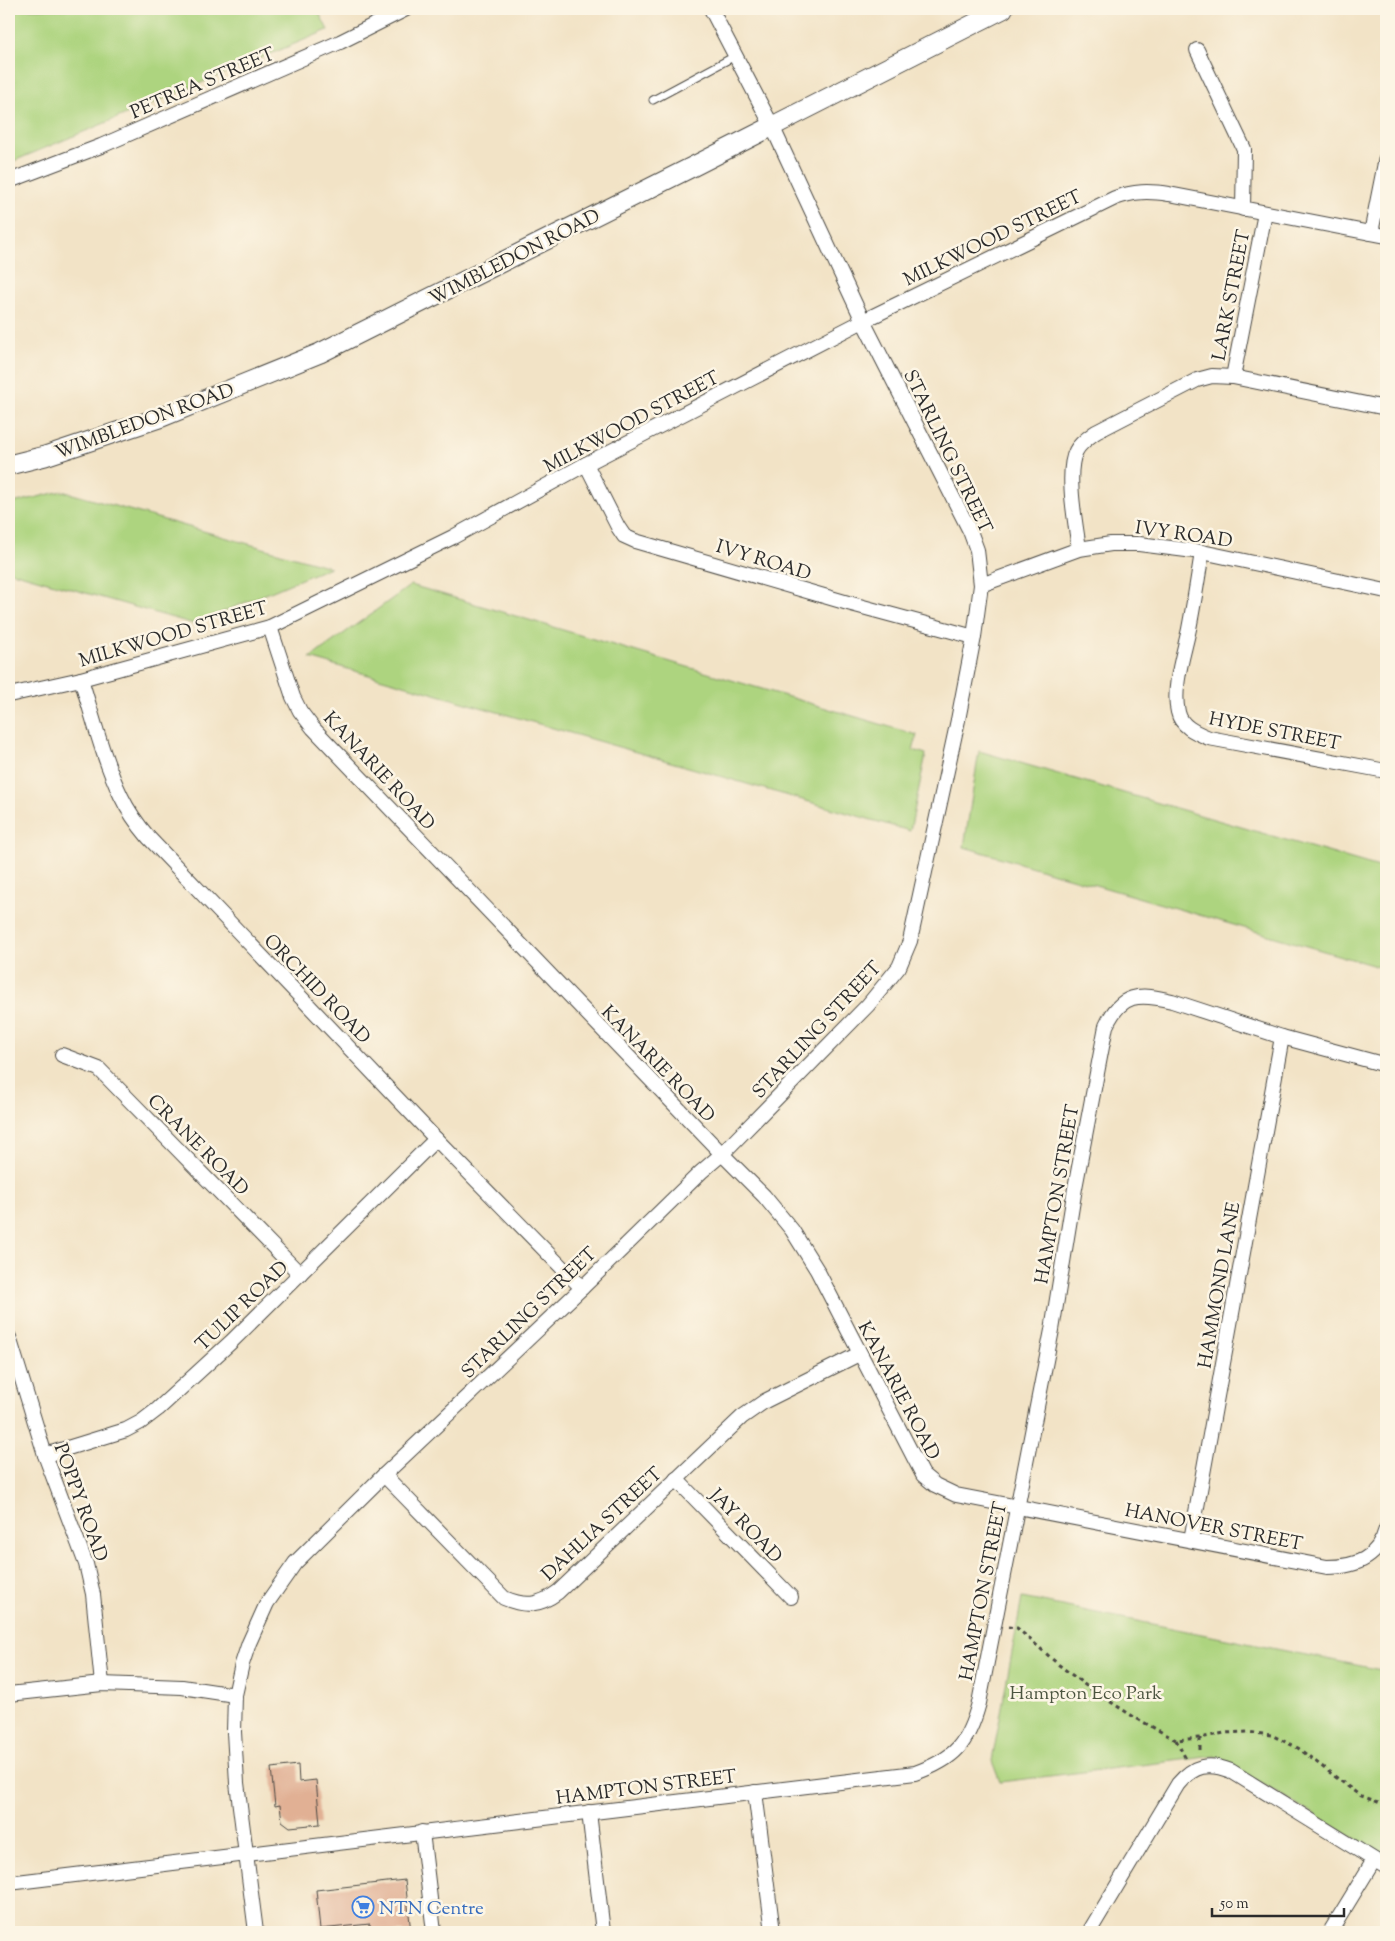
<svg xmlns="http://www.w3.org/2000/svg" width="1395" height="1941" viewBox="0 0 1395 1941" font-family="'Sorts Mill Goudy',serif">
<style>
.green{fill:#add47f;stroke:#6c8055}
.building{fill:#e1b094}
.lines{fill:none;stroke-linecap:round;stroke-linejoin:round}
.lane-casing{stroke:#494742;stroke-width:9}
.street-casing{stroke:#494742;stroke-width:16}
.secondary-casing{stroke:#494742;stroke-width:21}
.path{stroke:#494742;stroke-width:3;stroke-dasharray:4 4;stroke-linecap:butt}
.lane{stroke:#fff;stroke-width:7}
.street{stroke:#fff;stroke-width:14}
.secondary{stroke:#fff;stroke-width:19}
.labels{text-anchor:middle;stroke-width:5;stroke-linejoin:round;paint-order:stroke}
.street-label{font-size:19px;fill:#2b2b2b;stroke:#fcf5e5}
.park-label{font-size:19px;fill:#4c5540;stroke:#fcf5e5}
.shop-label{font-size:19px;fill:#366cbe;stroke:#fcf5e5;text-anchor:start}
</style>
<rect width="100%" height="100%" fill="#fcf5e5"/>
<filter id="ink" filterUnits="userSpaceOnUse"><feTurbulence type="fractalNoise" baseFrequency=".02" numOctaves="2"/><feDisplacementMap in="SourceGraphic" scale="10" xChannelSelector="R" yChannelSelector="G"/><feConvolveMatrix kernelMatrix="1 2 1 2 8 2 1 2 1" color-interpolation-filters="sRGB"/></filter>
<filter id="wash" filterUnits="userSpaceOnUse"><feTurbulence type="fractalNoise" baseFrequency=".0096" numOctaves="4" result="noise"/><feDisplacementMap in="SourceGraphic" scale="20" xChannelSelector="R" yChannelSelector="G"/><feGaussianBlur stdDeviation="1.12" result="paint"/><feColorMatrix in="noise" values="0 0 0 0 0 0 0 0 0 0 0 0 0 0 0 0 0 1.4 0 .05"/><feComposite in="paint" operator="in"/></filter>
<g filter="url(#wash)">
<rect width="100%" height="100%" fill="#f2e3c6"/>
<g class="green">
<polygon points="9,9 317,9 328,30 9,163"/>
<polygon points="62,491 330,567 194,624 9,571 9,504"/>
<polygon points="411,585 917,735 913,750 926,754 910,831 310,658"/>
<polygon points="979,751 1386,869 1386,969 964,847"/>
<polygon points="1022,1598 1386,1671 1386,1857 1215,1756 1000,1782 992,1761"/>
</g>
<g id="blocks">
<g class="building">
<polygon points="298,1765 299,1782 316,1780 320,1824 290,1827 282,1821 280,1805 275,1806 271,1768"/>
<polygon points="405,1880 411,1932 371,1932 370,1924 320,1929 316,1890"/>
</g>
</g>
</g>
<g filter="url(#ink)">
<use href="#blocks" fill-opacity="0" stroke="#494742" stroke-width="1"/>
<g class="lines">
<g class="lane-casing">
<polyline id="lane" points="653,100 735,56"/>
</g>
<g class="street-casing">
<g id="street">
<polyline points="1197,50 1244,149 1243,209"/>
<polyline points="9,181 101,146 340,42 406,9"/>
<polyline points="1371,233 1386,158"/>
<polyline points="1233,377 1265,213"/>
<polyline points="586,464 618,527 624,536 635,541 848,603 974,637"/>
<path d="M1079,549C1076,525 1065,472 1076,451C1080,443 1089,437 1096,432L1197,380L1212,376L1233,377L1386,408"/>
<path d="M1202,552C1198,578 1194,603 1189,629C1184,653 1172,688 1178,712C1181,727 1197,733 1209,738L1386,771"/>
<polyline points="981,585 1079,549 1111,544 1139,544 1202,552 1386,591"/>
<path d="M270,627L293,697L300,711L313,728L722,1154L764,1196L792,1230L817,1270L923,1475L935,1485L956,1495L1327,1567C1355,1567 1378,1559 1386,1529"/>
<path d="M81,679C93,717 103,759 121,796C128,811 138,825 149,838L436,1139L582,1288"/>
<path d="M9,695L81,679L270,627L453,537L586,464L863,321L1115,198C1134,191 1149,191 1169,194L1386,236"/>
<polyline points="62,1055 99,1069 300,1274"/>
<polyline points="9,1337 45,1455 86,1564 93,1594 102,1684"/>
<polyline points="45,1455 126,1430 141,1422 158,1409 231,1342 436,1139"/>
<path d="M384,1475L504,1598C525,1607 539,1606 558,1592L742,1417L765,1401L859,1354"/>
<polyline points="676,1479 791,1597"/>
<polyline points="1191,1540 1282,1037"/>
<polyline points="9,1694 102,1684 182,1687 235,1695"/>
<polyline points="755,1792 773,1932"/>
<polyline points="589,1812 603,1932"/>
<polyline points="422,1832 434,1932"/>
<path d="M9,1883L915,1773C955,1759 968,1744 979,1703L1052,1330L1075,1188L1106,1026C1121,993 1139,993 1172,1001L1282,1037L1386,1065"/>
<polyline points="256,1932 237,1783 234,1732 235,1695 242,1664 249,1643 267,1603 295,1563 384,1475 582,1288 701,1172 722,1154 868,1005 899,967 910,941 958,720 974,637 981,585 977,550 970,531 863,321 772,126 711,9"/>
<path d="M1089,1932L1178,1784C1194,1765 1208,1762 1231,1771L1386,1867"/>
<polyline points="1330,1932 1374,1860"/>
</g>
</g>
<g class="secondary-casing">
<polyline id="secondary" points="9,465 45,456 162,417 320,353 692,167 1003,9"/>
</g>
<g class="path">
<polyline points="1008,1627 1017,1628 1059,1665 1089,1688 1134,1717 1176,1740 1200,1738 1224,1733 1248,1732 1271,1735 1298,1748 1359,1795 1386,1805"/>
<polyline points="1200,1738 1200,1752"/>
<polyline points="1176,1740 1186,1759"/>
</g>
<use href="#lane" class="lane"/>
<use href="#street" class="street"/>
<use href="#secondary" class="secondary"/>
</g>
</g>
<defs>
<g id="supermarket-ring" transform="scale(1.125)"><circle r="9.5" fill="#fcf5e5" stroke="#3f7fe0" stroke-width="1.5"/><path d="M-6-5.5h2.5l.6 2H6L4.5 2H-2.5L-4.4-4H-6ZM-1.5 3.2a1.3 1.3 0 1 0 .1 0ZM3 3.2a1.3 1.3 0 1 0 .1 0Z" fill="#3f7fe0"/></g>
</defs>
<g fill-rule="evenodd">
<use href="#supermarket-ring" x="363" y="1907"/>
</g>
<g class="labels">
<g class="street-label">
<text transform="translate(202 82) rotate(-23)" y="7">PETREA STREET</text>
<text transform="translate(992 237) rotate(-26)" y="7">MILKWOOD STREET</text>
<text transform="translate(514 256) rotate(-27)" y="7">WIMBLEDON ROAD</text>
<text transform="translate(1230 295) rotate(-79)" y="7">LARK STREET</text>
<text transform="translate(144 420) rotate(-20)" y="7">WIMBLEDON ROAD</text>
<text transform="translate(631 421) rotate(-28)" y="7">MILKWOOD STREET</text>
<text transform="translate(949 451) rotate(64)" y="7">STARLING STREET</text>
<text transform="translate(1184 533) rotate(8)" y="7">IVY ROAD</text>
<text transform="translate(764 559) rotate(17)" y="7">IVY ROAD</text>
<text transform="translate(173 633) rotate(-16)" y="7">MILKWOOD STREET</text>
<text transform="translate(1275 730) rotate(11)" y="7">HYDE STREET</text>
<text transform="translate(380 770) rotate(47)" y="7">KANARIE ROAD</text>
<text transform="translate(318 988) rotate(46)" y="7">ORCHID ROAD</text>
<text transform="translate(816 1029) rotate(-47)" y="7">STARLING STREET</text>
<text transform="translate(659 1063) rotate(46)" y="7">KANARIE ROAD</text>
<text transform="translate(199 1144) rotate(45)" y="7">CRANE ROAD</text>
<text transform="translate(1056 1194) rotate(-80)" y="7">HAMPTON STREET</text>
<text transform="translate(1218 1285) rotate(-80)" y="7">HAMMOND LANE</text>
<text transform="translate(241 1305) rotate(-44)" y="7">TULIP ROAD</text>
<text transform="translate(528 1312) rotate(-44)" y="7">STARLING STREET</text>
<text transform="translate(900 1390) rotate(62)" y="7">KANARIE ROAD</text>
<text transform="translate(82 1502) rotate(70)" y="7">POPPY ROAD</text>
<text transform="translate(601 1523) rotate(-43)" y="7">DAHLIA STREET</text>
<text transform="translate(747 1525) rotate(46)" y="7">JAY ROAD</text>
<text transform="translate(1214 1526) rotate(11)" y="7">HANOVER STREET</text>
<text transform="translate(982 1591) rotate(-79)" y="7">HAMPTON STREET</text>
<text transform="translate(646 1786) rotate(-7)" y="7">HAMPTON STREET</text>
</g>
<g class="park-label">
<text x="1086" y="1699">Hampton Eco Park</text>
</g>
<g class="shop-label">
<text x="379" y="1914">NTN Centre</text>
</g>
</g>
<rect width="1395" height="1941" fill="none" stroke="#fcf5e5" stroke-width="30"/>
<path d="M1212 1908v8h132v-8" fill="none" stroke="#2b2b2b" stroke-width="2.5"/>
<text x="1220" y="1908" font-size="15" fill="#2b2b2b" stroke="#fcf5e5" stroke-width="4" paint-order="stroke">50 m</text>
</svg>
